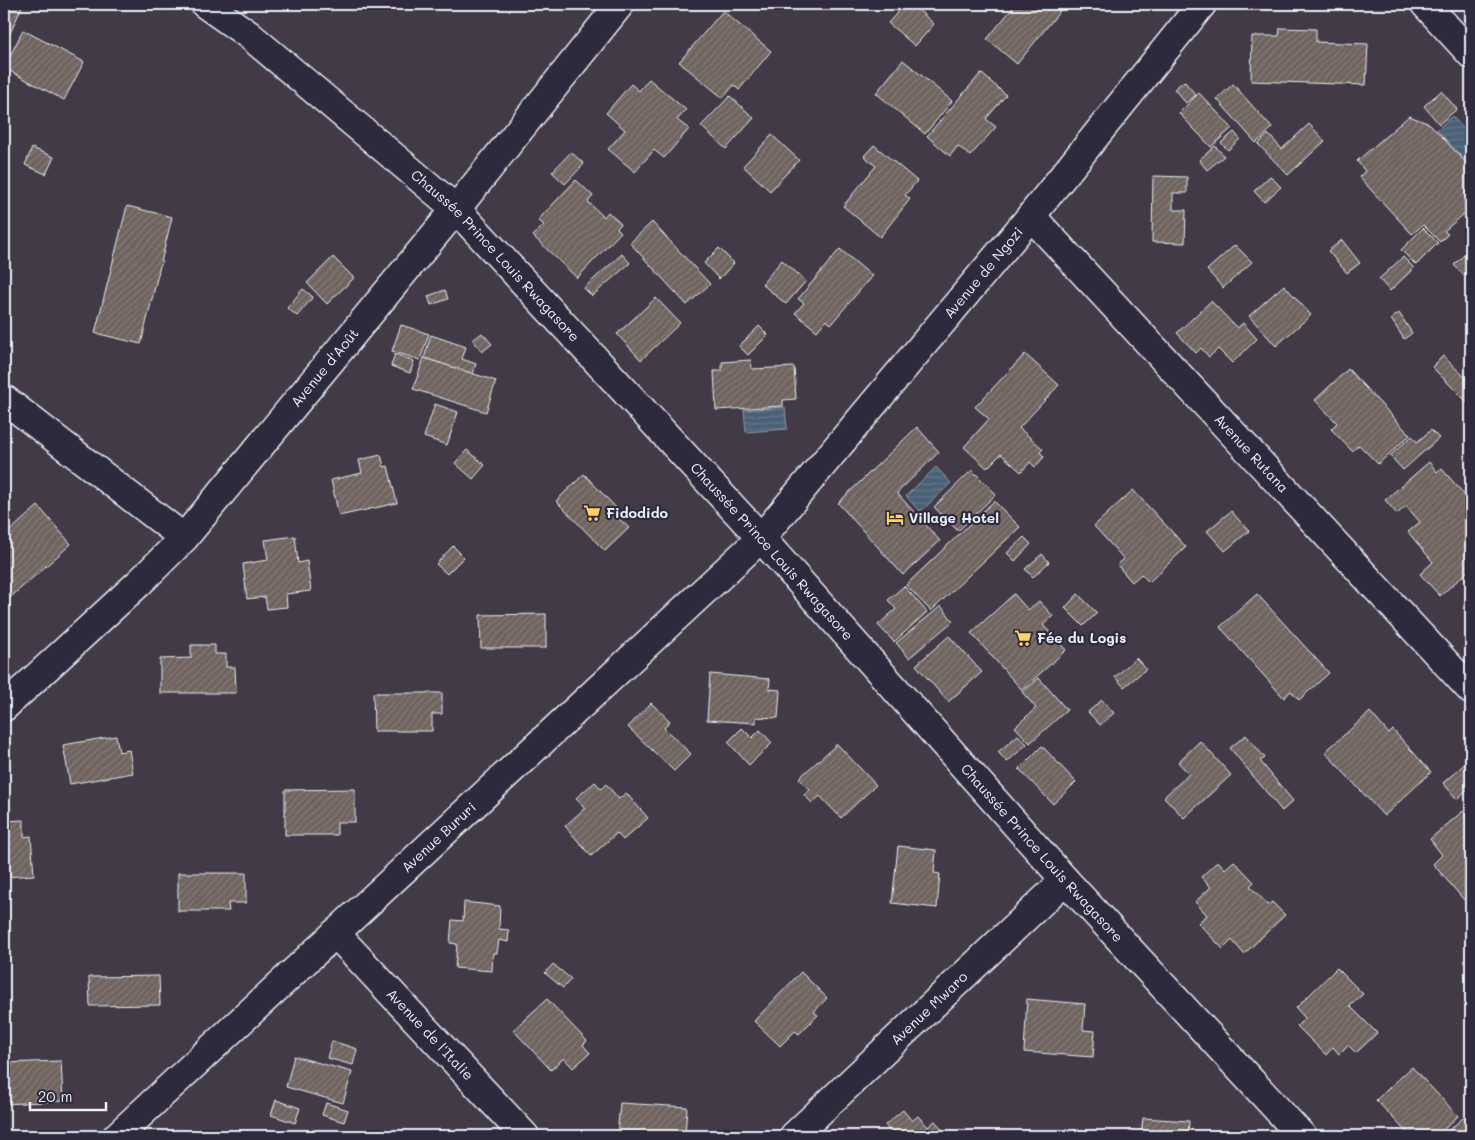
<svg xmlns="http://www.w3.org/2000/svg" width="1475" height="1140" viewBox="0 0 1475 1140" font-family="Mali,sans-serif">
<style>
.water{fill:url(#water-rules);stroke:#8a9baa}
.building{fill:url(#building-hatch);stroke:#e8f1f8}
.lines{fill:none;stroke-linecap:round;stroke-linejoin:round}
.street-casing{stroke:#e8f1f8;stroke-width:31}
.secondary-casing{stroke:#e8f1f8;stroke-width:31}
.street{stroke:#2f2a3d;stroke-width:28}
.secondary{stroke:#2f2a3d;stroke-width:28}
.labels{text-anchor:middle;stroke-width:4.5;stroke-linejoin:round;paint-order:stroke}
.street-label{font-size:14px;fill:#e8f1f8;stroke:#2f2a3d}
.poi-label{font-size:14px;font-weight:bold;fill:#e8f1f8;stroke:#2f2a3d;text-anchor:start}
</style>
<defs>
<pattern id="water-rules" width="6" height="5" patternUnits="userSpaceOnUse" patternTransform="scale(1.25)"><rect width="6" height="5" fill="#4b6176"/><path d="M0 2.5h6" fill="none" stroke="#65788a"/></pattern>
<pattern id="building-hatch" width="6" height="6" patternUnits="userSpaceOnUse" patternTransform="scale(1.25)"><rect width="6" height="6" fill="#6f635e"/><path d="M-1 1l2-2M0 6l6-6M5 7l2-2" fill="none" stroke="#847a76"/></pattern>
</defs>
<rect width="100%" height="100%" fill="#423b47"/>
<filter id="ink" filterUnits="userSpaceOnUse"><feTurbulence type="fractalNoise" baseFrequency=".02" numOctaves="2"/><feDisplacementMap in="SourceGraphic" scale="10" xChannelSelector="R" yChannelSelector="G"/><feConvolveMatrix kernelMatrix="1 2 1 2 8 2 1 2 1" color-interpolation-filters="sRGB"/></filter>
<g filter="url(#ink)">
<g class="water">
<polygon points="1452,116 1471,137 1471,167 1437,130"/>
<polygon points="785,407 787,429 746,432 744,410"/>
<polygon points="936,467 951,483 920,512 906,496"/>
</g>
<g class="building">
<polygon points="4,4 23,4 8,38 4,36"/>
<polygon points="905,4 912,4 934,24 915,46 888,23"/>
<polygon points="1016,4 1062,4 1057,9 1060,11 1017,64 987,39"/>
<polygon points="723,11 771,51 739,90 734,85 723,98 679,62"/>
<polygon points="1280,28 1316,29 1316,42 1368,44 1366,85 1251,81 1252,36 1279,36"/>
<polygon points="23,30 84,62 64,100 4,68"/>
<polygon points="903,60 952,101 925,134 876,93"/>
<polygon points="981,73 1006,95 986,119 996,127 970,156 958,146 950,156 927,136"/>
<polygon points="649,79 686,110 677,120 689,129 664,158 654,150 635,172 608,149 625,130 606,113 631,84 639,91"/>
<polygon points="1184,81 1196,95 1186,103 1174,89"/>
<polygon points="1233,84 1272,128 1256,143 1217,99"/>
<polygon points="1441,91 1457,109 1439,124 1424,106"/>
<polygon points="1199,93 1232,128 1211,147 1179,113"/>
<polygon points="730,96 754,118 726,149 701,126"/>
<polygon points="1409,116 1430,124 1471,168 1471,208 1444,231 1448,234 1440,242 1423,225 1412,234 1359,177 1365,171 1357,161"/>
<polygon points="1309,124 1325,141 1288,175 1258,144 1268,134 1282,149"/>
<polygon points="1234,132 1240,139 1228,150 1221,143"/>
<polygon points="772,135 799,160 770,191 743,166"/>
<polygon points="874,145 917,181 905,195 910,199 880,237 843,206 876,166 864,156"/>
<polygon points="1215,146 1224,156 1207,170 1199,160"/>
<polygon points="32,148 54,157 46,174 25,165"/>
<polygon points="571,152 584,164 565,184 552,172"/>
<polygon points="1153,176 1187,177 1187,193 1173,193 1173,210 1186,210 1185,243 1152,242"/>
<polygon points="1270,176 1281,187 1264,202 1254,191"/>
<polygon points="576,180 593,196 588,202 604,217 608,212 621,224 617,228 621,232 577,278 533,236 544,225 538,220"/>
<polygon points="127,206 172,217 141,344 95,333"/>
<polygon points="652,222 710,284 687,305 630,243"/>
<polygon points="1423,228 1438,243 1416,265 1401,250"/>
<polygon points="1342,240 1360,263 1347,273 1328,251"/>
<polygon points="1235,245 1252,262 1223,288 1207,270"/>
<polygon points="719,248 734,263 719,279 704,263"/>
<polygon points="1471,248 1471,283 1454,265"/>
<polygon points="840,249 872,276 831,324 826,320 817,331 795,313 804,303 798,299"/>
<polygon points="622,254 630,263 592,296 584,288"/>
<polygon points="333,257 354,278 327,304 307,283"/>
<polygon points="1403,257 1414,268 1390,291 1379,279"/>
<polygon points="782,260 806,281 786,304 762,284"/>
<polygon points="1284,285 1311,315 1276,346 1249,316"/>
<polygon points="303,289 313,297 297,316 287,308"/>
<polygon points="445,290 448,299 431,305 428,296"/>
<polygon points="656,298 680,323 641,360 617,334"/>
<polygon points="1211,301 1237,328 1243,323 1257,339 1232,363 1218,349 1209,357 1201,348 1196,353 1177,333"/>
<polygon points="1399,313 1412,333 1404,339 1391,319"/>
<polygon points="401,325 429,334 420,360 392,351"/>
<polygon points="759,326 768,335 748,355 739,346"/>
<polygon points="482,333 492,344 482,352 473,340"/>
<polygon points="431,335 466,347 462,359 476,364 473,374 424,358"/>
<polygon points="395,354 414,361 410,373 391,366"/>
<polygon points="1025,354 1059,385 1019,428 1043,449 1040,452 1044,457 1035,467 1030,462 1021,472 1001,454 987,468 964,447 989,419 975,407"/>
<polygon points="1443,356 1471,383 1471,406 1432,367"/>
<polygon points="424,358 496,381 486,412 413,389"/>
<polygon points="751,360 752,369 794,367 796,399 783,400 783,406 716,410 714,371 722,371 722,362"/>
<polygon points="1348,369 1410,435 1378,464 1359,445 1352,451 1331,429 1337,423 1315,400"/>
<polygon points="435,404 458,412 447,445 424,437"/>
<polygon points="917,427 939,452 897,493 940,541 903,575 838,503"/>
<polygon points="1431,430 1439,438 1403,470 1390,456 1412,436 1417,442"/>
<polygon points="467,450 485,465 473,479 455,463"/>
<polygon points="381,455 384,467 388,466 397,503 339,516 331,480 362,473 359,460"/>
<polygon points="1429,462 1437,472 1441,468 1471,502 1471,575 1468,571 1440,596 1420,574 1433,562 1408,532 1420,522 1406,506 1397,514 1385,500"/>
<polygon points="972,470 996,494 958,531 934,507"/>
<polygon points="584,474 620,512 616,516 629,528 605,551 556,501"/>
<polygon points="1133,490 1186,547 1149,582 1141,574 1132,582 1117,565 1124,559 1094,526"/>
<polygon points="994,501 1020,527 931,611 906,585"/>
<polygon points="38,506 71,544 4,603 4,536"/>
<polygon points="1231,511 1249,531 1225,551 1207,531"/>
<polygon points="295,536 298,563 307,561 311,591 286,594 287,607 267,609 265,597 247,599 243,564 268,560 265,540"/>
<polygon points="1024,537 1031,544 1015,561 1007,553"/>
<polygon points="453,546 464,557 447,574 436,564"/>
<polygon points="1042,554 1049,562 1033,577 1025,569"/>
<polygon points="904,586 927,612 894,642 878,625 896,609 888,600"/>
<polygon points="1014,594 1028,610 1039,601 1053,616 1043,625 1066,650 1022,690 971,633"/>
<polygon points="1078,594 1097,613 1083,626 1065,608"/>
<polygon points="1257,594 1329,673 1299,700 1291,691 1284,698 1220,627"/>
<polygon points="941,606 953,621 909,658 896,643"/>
<polygon points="546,614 546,648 481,648 480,615"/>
<polygon points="949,636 982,672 948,702 916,665"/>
<polygon points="191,645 215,645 215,654 226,654 226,667 235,667 236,693 160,693 160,659 191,658"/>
<polygon points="1136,658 1146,669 1124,687 1115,677"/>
<polygon points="710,674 770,679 769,689 780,690 778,718 756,717 756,723 707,720"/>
<polygon points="1039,678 1067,710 1030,743 1015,727 1036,708 1022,692"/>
<polygon points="373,693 442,693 442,714 432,714 432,731 374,731"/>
<polygon points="1102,700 1114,713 1100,725 1088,712"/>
<polygon points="651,703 670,721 664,728 691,754 674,771 628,727"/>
<polygon points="1370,712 1389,734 1393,730 1431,772 1384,816 1325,752"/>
<polygon points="742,728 752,738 760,730 772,743 749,765 728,742"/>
<polygon points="1018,735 1027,744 1007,762 998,752"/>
<polygon points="1246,735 1265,758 1260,761 1293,801 1282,811 1230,748"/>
<polygon points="116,736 119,752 129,750 133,773 70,784 63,745"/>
<polygon points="1200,741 1231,775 1184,818 1164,797 1189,774 1178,762"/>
<polygon points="837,744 876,785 841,818 820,796 812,803 804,795 810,790 799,778"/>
<polygon points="1042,746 1076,782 1053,804 1019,769"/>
<polygon points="1468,761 1471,764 1471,786 1457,799 1443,783"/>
<polygon points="595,782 601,789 606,784 619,799 626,793 648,818 623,840 617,833 591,856 565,826 585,808 576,798"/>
<polygon points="355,789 355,822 337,822 337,835 285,835 285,790"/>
<polygon points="1463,811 1471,821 1471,908 1433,864 1442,855 1430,839"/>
<polygon points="24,820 24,837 31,836 34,875 4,877 4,821"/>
<polygon points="898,846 936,850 934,873 940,874 937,908 892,903"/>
<polygon points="1218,861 1225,869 1234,861 1254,882 1250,886 1268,905 1272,902 1285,915 1244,954 1232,940 1223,949 1198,923 1207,915 1195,902 1211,887 1201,877"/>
<polygon points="178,873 246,873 246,903 228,903 229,911 178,911"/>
<polygon points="464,902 500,906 499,929 509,930 508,942 499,940 497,953 493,953 492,971 455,968 457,944 450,943 452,920 463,921"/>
<polygon points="553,964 571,979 563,988 545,973"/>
<polygon points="1337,968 1363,994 1350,1006 1377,1033 1356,1053 1348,1045 1339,1054 1333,1047 1326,1055 1297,1026 1305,1018 1296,1008"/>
<polygon points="801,972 827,998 814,1012 818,1015 799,1034 795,1031 780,1046 754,1021"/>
<polygon points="159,976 160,1005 90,1006 89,977"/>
<polygon points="547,999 587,1041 583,1045 590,1053 573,1068 564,1058 551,1070 513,1030"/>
<polygon points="1027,999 1085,1004 1083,1030 1095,1031 1093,1057 1024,1052"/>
<polygon points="332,1041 357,1049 353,1065 327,1058"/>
<polygon points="294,1056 352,1072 343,1103 286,1087"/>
<polygon points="61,1061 63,1101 4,1104 4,1063"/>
<polygon points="1412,1067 1458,1116 1437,1136 1410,1136 1376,1100"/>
<polygon points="276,1100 300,1108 295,1123 271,1115"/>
<polygon points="326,1103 348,1110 344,1122 322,1115"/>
<polygon points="620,1103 687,1107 685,1136 617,1136"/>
<polygon points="903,1110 912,1121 918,1116 928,1127 935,1121 948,1136 894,1136 885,1125"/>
<polygon points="1143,1118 1189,1121 1188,1136 1141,1136"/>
<polygon points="1463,1118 1471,1128 1471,1136 1442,1136"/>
</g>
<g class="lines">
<g class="street-casing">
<g id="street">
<polyline points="1425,4 1471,54"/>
<path id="s1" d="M1031,216L1471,690"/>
<polyline points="4,399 184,538"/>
<path id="s2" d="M4,707L141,581L184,538L456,209L620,4"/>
<path id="s3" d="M335,933L525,1136"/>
<path id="s4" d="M117,1136L761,538L1031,216L1202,4"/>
<path id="s5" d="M794,1136L1065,880"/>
</g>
</g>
<g class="secondary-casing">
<g id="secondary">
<path id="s6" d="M205,4L249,35L456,209L761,538L1065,880L1302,1136"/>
</g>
</g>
<use href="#street" class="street"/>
<use href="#secondary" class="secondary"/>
</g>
</g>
<defs>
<g id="supermarket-bare" transform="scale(1.35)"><path d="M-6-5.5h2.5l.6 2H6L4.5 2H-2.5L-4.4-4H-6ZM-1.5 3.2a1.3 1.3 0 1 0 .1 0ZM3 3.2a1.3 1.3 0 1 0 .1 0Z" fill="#ffd166" stroke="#2f2a3d" stroke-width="2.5" paint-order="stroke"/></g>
<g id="hotel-bare" transform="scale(1.35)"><path d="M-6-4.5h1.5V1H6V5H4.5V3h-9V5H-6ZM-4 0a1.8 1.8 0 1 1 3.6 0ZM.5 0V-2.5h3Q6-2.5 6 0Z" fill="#ffd166" stroke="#2f2a3d" stroke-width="2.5" paint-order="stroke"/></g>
</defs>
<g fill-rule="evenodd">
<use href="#supermarket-bare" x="592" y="513"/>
<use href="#hotel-bare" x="895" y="518"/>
<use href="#supermarket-bare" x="1023" y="638"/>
</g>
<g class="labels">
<g class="street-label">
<text dy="5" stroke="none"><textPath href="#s6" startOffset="385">Chaussée Prince Louis Rwagasore</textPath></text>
<text dy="5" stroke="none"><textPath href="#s4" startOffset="1225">Avenue de Ngozi</textPath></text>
<text dy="5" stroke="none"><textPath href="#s2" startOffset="468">Avenue d'Août</textPath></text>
<text dy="5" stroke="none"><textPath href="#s1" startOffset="324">Avenue Rutana</textPath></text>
<text dy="5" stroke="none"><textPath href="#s6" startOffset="790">Chaussée Prince Louis Rwagasore</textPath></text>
<text dy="5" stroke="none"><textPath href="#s4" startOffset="439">Avenue Bururi</textPath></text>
<text dy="5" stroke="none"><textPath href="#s6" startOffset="1195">Chaussée Prince Louis Rwagasore</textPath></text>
<text dy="5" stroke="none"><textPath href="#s5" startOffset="186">Avenue Mwaro</textPath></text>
<text dy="5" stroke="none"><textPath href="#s3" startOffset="139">Avenue de l'Italie</textPath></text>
</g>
<g class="poi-label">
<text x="606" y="518">Fidodido</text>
<text x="909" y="523">Village Hotel</text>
<text x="1037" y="643">Fée du Logis</text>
</g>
</g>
<rect width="1475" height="1140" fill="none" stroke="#2f2a3d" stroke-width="20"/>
<rect x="10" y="10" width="1455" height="1120" fill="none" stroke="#e8f1f8" stroke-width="2" filter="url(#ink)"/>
<path d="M30 1102v8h76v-8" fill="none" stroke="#e8f1f8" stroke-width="2.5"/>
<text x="38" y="1102" font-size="15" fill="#e8f1f8" stroke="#2f2a3d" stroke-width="4" paint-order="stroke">20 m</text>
</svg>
